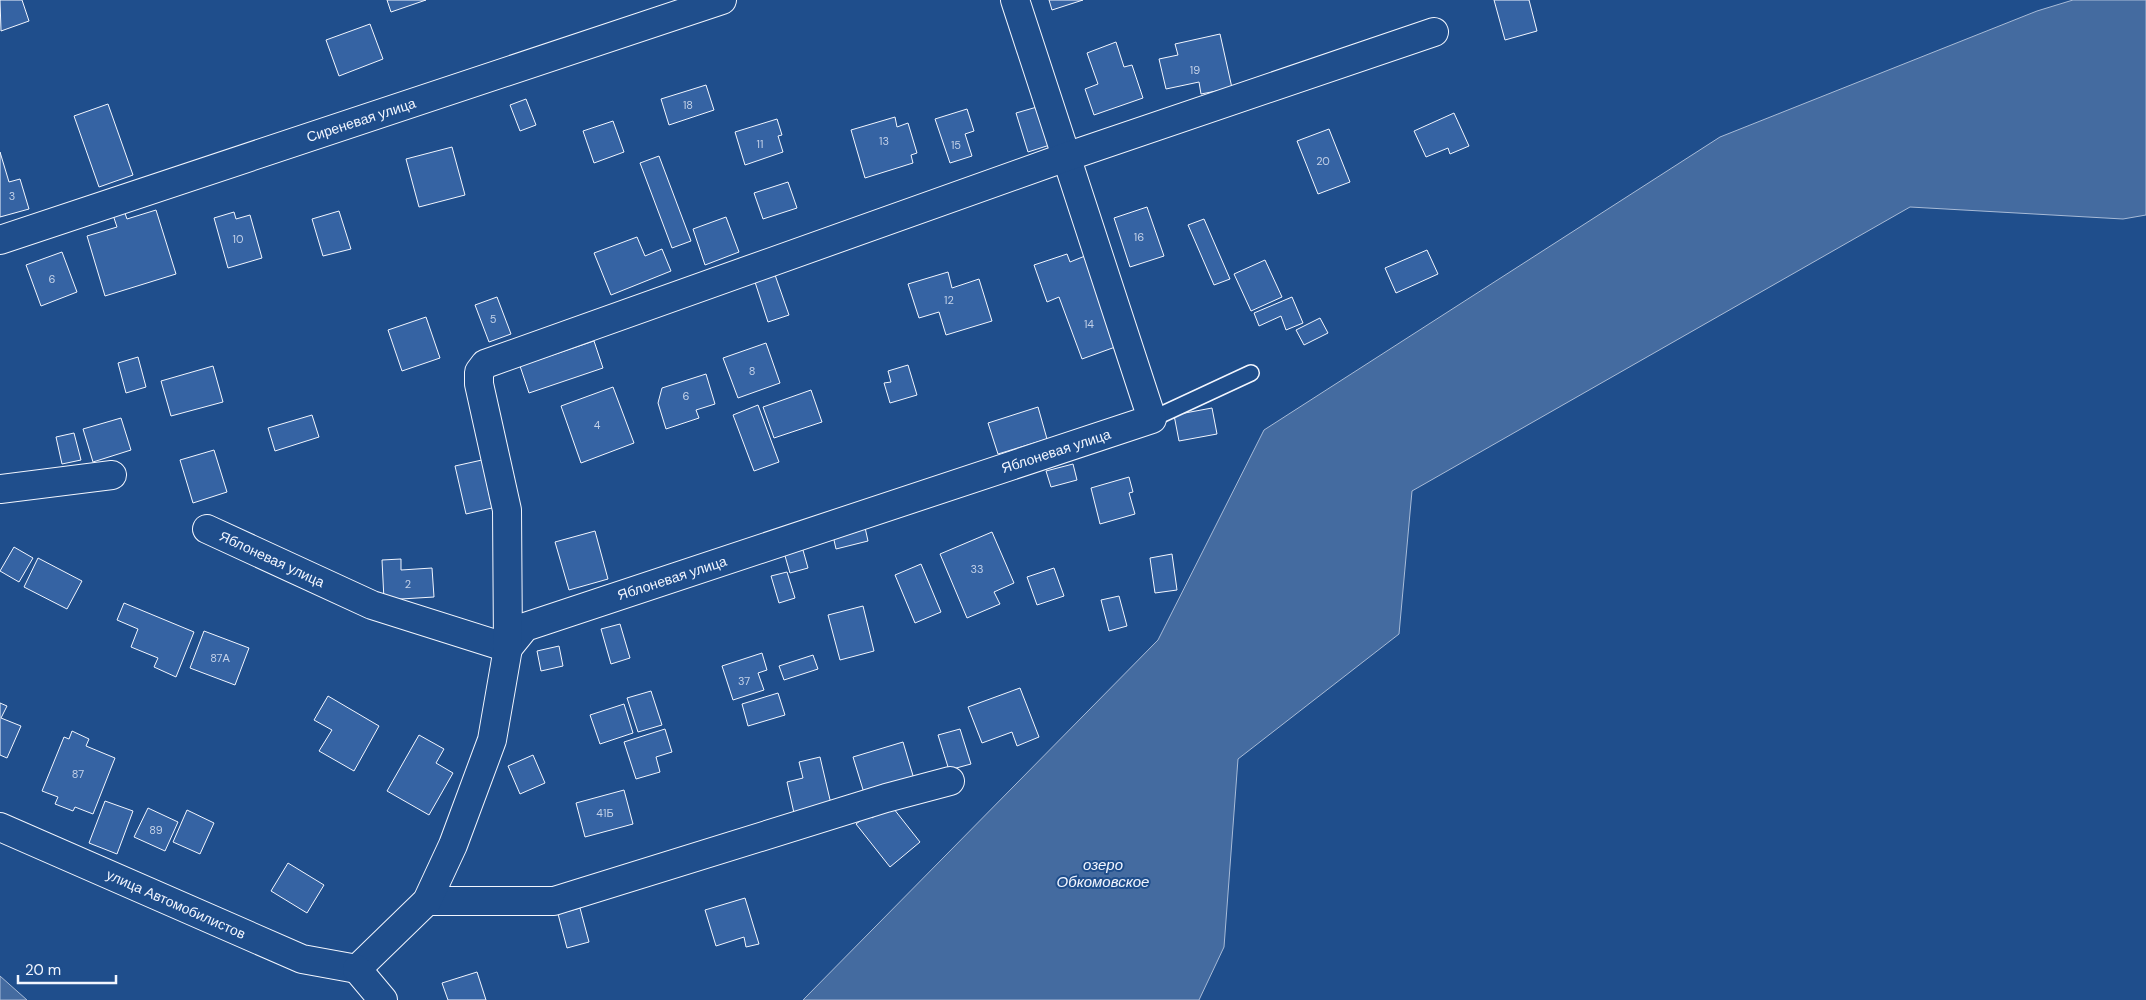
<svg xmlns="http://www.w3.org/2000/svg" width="2146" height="1000" viewBox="0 0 2146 1000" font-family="'DM Sans',sans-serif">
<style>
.water{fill:#446ba0;stroke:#a8bbd7}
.building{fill:#3563a3;stroke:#f2f6ff}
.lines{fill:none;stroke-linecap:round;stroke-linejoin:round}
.service-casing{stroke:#f2f6ff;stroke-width:18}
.minor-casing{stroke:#f2f6ff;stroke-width:30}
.service{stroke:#1f4e8c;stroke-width:15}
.minor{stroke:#1f4e8c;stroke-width:28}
.labels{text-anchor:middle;stroke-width:4;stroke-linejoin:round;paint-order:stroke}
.number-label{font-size:11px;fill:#c3d1e8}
.street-label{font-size:14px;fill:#f2f6ff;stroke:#1f4e8c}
.water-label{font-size:15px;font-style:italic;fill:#f2f6ff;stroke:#1f4e8c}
</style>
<rect width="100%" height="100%" fill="#1f4e8c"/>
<g class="water">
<polygon points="2073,0 2146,0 2146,215 2123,219 1910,207 1412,491 1399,634 1238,759 1224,947 1199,1000 803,1000 1158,640 1264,430 1720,137 2037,11"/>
<polygon points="0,976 27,1000 0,1000"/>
</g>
<g class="building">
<polygon points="0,0 22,0 29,21 1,31"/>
<polygon points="387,0 426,0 391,12"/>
<polygon points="1049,0 1083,0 1052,10"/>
<polygon points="1494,0 1529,0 1537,31 1505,40"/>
<polygon points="370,24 383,59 339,76 326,40"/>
<polygon points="1220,34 1232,88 1201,94 1199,82 1166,89 1159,59 1178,55 1175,44"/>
<polygon points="1116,42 1124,67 1132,65 1143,98 1094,115 1085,89 1098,84 1087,53"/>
<polygon points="706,85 714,110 669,125 661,99"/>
<polygon points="526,99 536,125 520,131 510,105"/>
<polygon points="108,104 133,175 99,187 74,116"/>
<polygon points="1044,105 1056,143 1028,152 1016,113"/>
<polygon points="967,109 974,131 965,134 972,156 950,163 935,119"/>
<polygon points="1454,113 1469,146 1450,154 1448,148 1426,157 1414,131"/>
<polygon points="895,117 897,127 908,123 917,153 911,155 913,163 865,178 851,130"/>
<polygon points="777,119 782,135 778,136 783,152 745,165 735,132"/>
<polygon points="613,121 624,152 594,163 583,131"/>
<polygon points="1329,129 1350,182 1318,194 1297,141"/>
<polygon points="452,147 465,195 419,207 406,159"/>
<polygon points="0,152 9,182 20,179 29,209 0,217"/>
<polygon points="659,156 691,241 672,248 640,163"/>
<polygon points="788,182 797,208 763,219 754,193"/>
<polygon points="122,205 127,219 156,210 176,274 105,296 87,236 117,227 111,209"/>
<polygon points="1147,207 1164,256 1130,267 1114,218"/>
<polygon points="339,211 351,249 323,256 312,219"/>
<polygon points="234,212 236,219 250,215 262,258 228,268 214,218"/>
<polygon points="726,217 739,252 705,265 693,229"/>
<polygon points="1204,219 1230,279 1214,285 1188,225"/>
<polygon points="637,237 645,256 662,249 671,271 611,295 594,253"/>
<polygon points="1427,250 1438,274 1396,293 1385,268"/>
<polygon points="62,252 77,292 41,306 26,265"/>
<polygon points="1067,254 1070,262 1085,256 1118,346 1082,359 1059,297 1047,302 1034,265"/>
<polygon points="1265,260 1282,297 1251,311 1234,274"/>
<polygon points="774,272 789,315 768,322 754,279"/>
<polygon points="948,272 952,288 979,279 992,321 946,335 939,312 919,318 908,284"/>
<polygon points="497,297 511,334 489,342 475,305"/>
<polygon points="1292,297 1303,323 1286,330 1281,316 1259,326 1254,313"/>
<polygon points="426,317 440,358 402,371 388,330"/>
<polygon points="1320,318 1328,333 1304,345 1296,330"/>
<polygon points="594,341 603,368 529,393 520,366"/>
<polygon points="766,343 780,383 738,398 723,358"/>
<polygon points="138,357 146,387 126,393 118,363"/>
<polygon points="908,365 917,395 890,403 884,383 891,382 888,371"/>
<polygon points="213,366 223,402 171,416 161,381"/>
<polygon points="706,374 715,404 696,410 699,418 666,429 658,403 662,388"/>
<polygon points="613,387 634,443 581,463 561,406"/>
<polygon points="811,390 822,422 774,438 763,407"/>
<polygon points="758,405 779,462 754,471 733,415"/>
<polygon points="1038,407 1047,439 998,454 988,423"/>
<polygon points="1212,408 1217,434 1179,441 1174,415"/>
<polygon points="312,415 319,437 275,451 268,428"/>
<polygon points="121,418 131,450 93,462 83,429"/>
<polygon points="74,433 81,460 62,464 56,437"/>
<polygon points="214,450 227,492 193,503 180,460"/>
<polygon points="482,460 492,508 466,514 455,466"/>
<polygon points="1073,464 1077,480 1051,487 1046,471"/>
<polygon points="1129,477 1133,492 1129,493 1135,514 1100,524 1091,488"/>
<polygon points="864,523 868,541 836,549 832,531"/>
<polygon points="595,531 608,579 569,590 555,542"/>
<polygon points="992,532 1014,583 994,592 1000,604 967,618 940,554"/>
<polygon points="801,543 808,568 790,573 783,549"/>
<polygon points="14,547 33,558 19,582 0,571"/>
<polygon points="1172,554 1177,590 1155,593 1150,558"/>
<polygon points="38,558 82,581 67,609 24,587"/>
<polygon points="401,559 401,570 432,568 434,597 384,600 382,560"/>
<polygon points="921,564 941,612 915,623 895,575"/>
<polygon points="1054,568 1064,596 1037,605 1027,577"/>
<polygon points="787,572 795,598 779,603 771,576"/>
<polygon points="1119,596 1127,626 1109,631 1101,600"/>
<polygon points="124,603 194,632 176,677 154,667 158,658 131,647 138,629 117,620"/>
<polygon points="863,606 874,651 840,660 828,615"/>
<polygon points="620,624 630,658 611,664 601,629"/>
<polygon points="204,631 249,648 235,685 190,668"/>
<polygon points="559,646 563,666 541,671 537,651"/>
<polygon points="762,653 767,670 758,673 764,690 733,700 722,666"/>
<polygon points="813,655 818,669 784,680 779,666"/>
<polygon points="1020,688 1039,737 1017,746 1012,732 982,743 968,707"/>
<polygon points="651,691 662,725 638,732 627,698"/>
<polygon points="778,693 785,715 748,726 742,704"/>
<polygon points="328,696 379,726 354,771 319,751 332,730 314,720"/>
<polygon points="0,703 7,706 1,718 21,726 7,758 0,755"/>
<polygon points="624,704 633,733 600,744 590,715"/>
<polygon points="665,729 672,752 656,757 660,772 636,779 624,742"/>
<polygon points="960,729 971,764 949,770 938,735"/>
<polygon points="72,731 89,739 86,746 115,758 93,814 75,807 73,811 55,804 58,797 42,791 64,737 69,739"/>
<polygon points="419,735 444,749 436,763 453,773 429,815 387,791"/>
<polygon points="903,742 914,779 864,793 853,757"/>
<polygon points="533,755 545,783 520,794 508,766"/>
<polygon points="820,757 831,804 794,813 787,782 803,778 799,762"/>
<polygon points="624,790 633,824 585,837 576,803"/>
<polygon points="105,801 133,811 117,854 89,843"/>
<polygon points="890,804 920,842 890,867 856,824 869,814 872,818"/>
<polygon points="148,808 178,822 165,851 134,837"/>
<polygon points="187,810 214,823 200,854 173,842"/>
<polygon points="288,863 324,885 307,913 271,891"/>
<polygon points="745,898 759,944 746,947 744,937 716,946 705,910"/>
<polygon points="580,908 589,942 567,948 558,914"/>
<polygon points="477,972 486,1000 448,1000 442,983"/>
</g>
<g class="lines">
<g class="service-casing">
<polyline id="service" points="1152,419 1251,373"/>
</g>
<g class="minor-casing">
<g id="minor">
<polyline points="0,240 722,0"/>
<polyline points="0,489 112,475"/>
<polyline points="207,529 372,605 508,648 525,627 1152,419 1015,0"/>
<polyline points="0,827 302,959 357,969"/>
<polyline points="427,901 554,901 886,798 950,781"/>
<polyline points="357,969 427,901 453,845 492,740 508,648 507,510 479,384 479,372 485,364 1066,157 1434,32"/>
<polyline points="357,969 383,1000"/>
</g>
</g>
<use href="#service" class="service"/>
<use href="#minor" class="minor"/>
</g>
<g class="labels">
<g class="number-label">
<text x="1195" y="74">19</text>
<text x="688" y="109">18</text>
<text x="884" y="145">13</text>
<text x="760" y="148">11</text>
<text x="956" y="149">15</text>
<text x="1323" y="165">20</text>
<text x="12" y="200">3</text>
<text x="1139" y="241">16</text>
<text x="238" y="243">10</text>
<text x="52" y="283">6</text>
<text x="949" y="304">12</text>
<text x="493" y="323">5</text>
<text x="1089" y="328">14</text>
<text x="752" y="375">8</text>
<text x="686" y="400">6</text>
<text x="597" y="429">4</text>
<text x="977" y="573">33</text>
<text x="408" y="588">2</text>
<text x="220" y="662">87А</text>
<text x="744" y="685">37</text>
<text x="78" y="778">87</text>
<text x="605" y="817">41Б</text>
<text x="156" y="834">89</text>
</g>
<g class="street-label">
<text transform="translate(361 120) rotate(-18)" y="5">Сиреневая улица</text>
<text transform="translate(1056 451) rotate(-18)" y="5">Яблоневая улица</text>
<text transform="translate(272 559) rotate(25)" y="5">Яблоневая улица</text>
<text transform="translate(672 578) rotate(-18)" y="5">Яблоневая улица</text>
<text transform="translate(176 904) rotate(24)" y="5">улица Автомобилистов</text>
</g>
<g class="water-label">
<text x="1103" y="870">озеро<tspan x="1103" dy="17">Обкомовское</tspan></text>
</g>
</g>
<path d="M18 975v8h98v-8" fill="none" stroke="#f2f6ff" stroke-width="2.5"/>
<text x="25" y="975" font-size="15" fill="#f2f6ff" stroke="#1f4e8c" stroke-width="4" paint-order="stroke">20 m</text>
</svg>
